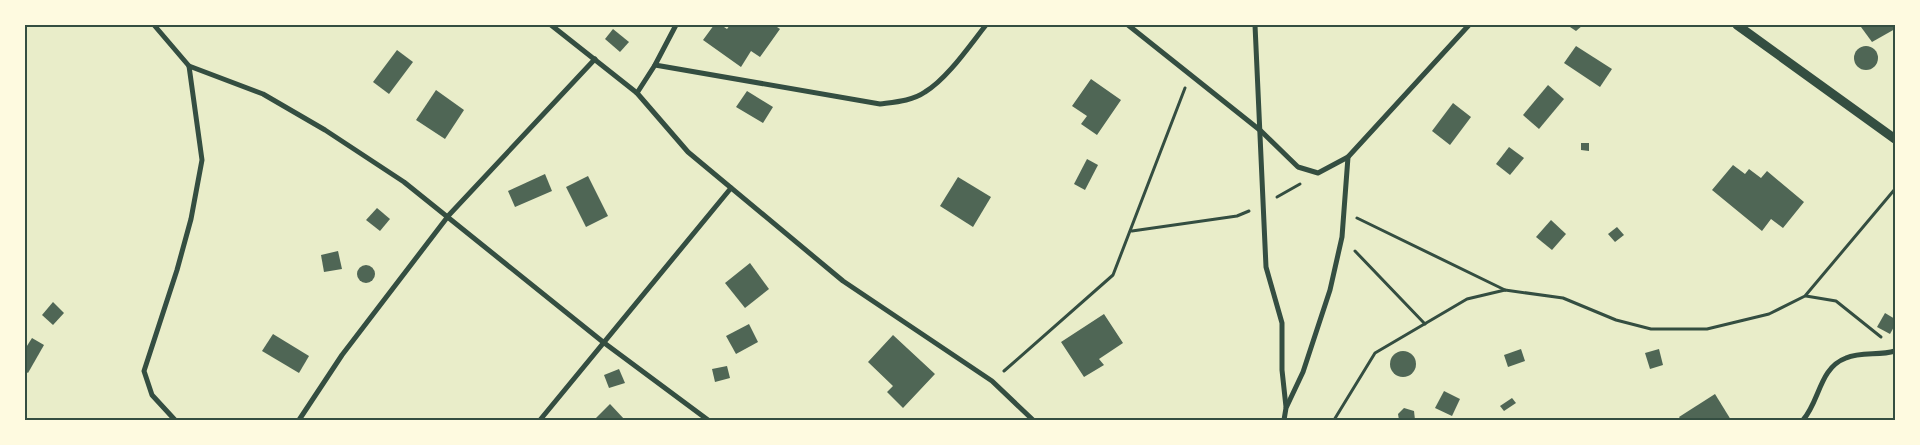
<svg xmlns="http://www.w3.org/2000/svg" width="1920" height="445" viewBox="0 0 1920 445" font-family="'Asap Condensed',sans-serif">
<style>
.building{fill:#4f6655}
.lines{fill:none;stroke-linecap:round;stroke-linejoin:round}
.path{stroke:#344e41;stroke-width:3}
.minor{stroke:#344e41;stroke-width:5}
.tertiary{stroke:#344e41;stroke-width:9}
.neatline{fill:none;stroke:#344e41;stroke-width:2}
</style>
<rect width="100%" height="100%" fill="#e9edc9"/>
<g class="building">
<polygon points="714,25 721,25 727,29 730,25 774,25 780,29 760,57 751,51 741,67 703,40"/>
<polygon points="1567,25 1583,25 1576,31"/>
<polygon points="1864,25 1895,25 1895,29 1872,42 1861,27"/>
<polygon points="613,29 629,42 620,52 605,39"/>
<circle cx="1866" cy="58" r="12"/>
<polygon points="1576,46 1612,69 1600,87 1564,63"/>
<polygon points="397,50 413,62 389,94 373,82"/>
<polygon points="1091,79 1121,100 1097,135 1081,124 1087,116 1072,106"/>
<polygon points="1548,85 1564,99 1539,129 1523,115"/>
<polygon points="436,90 464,110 445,139 416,120"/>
<polygon points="747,91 773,107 763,123 736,107"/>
<polygon points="1453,103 1471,117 1450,145 1432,131"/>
<polygon points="1581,143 1589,143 1589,151 1581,150"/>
<polygon points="1509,147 1524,158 1510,175 1496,164"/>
<polygon points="1087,159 1098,165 1085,190 1074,184"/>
<polygon points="1733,165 1745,174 1749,169 1761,178 1767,171 1804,202 1783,228 1771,219 1762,231 1712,190"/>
<polygon points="545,174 552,191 515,207 508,191"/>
<polygon points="588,176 608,216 586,227 566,187"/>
<polygon points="958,177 991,197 973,227 940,206"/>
<polygon points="377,208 390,219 380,231 366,220"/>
<polygon points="1551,220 1566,234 1552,250 1536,237"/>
<polygon points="1617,227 1624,235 1615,242 1608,234"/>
<polygon points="338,251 342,269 324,272 321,255"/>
<polygon points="750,263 769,289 745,308 725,283"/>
<circle cx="366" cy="274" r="9"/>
<polygon points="53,302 64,313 53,325 42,315"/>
<polygon points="1885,313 1895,319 1895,325 1890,334 1877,327"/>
<polygon points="1104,314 1123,343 1099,359 1104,365 1084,377 1061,342"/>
<polygon points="749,324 758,342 736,354 726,336"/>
<polygon points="273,334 309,356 299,373 262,351"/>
<polygon points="893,335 935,374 903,408 887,392 893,386 868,362"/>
<polygon points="32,338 44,345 28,373 25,371 25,349"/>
<polygon points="1521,349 1525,361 1508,367 1504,355"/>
<polygon points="1659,349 1663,365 1650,369 1645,353"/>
<circle cx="1403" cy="364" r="13"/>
<polygon points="727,366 730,378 715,382 712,369"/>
<polygon points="619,369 625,383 609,388 604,375"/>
<polygon points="1444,391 1460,399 1452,416 1435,408"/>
<polygon points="1715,394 1731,420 1681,420 1679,417"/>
<polygon points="1512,398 1516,403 1504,411 1500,406"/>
<polygon points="610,404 625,420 594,420"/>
<polygon points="1404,408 1414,411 1415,420 1399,420 1398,414"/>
</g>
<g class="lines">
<g class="path">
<polyline points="1277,197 1300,184"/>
<polyline points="1357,218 1505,290"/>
<polyline points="1132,231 1237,216 1249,211"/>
<polyline points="1355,251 1425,324"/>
<polyline points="1806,296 1836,301 1881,337"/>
<polyline points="1004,371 1113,275 1185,88"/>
<polyline points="1334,420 1375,353 1467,299 1505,290 1563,298 1616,320 1651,329 1707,329 1769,314 1805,296 1895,189"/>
</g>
<g class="minor">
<polyline points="154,25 189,66 202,160 191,219 177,270 144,371 152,395 175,420"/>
<polyline points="551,25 637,93 688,152 843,281 992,381 1033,420"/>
<polyline points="1128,25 1261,131 1298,167 1318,173 1348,157"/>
<polyline points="1255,25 1266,267 1282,323 1282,370 1286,407"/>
<path d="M655,65L880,104C895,102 912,101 925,92C947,79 970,45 986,25"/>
<polyline points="189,66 263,94 325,130 404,182 603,342 708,420"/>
<polyline points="637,93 655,65 676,25"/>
<polyline points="299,420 342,355 449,215 595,59"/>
<polyline points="540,420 731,188"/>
<polyline points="1284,420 1286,408 1303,372 1330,290 1342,237 1348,157 1469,25"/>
<path d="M1803,420C1820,401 1819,368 1846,358C1861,351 1879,356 1895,351"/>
</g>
<polyline class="tertiary" points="1737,25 1895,139"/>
</g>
<rect width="1920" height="445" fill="none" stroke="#fefae0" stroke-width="52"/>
<rect x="26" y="26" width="1868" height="393" class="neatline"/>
</svg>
